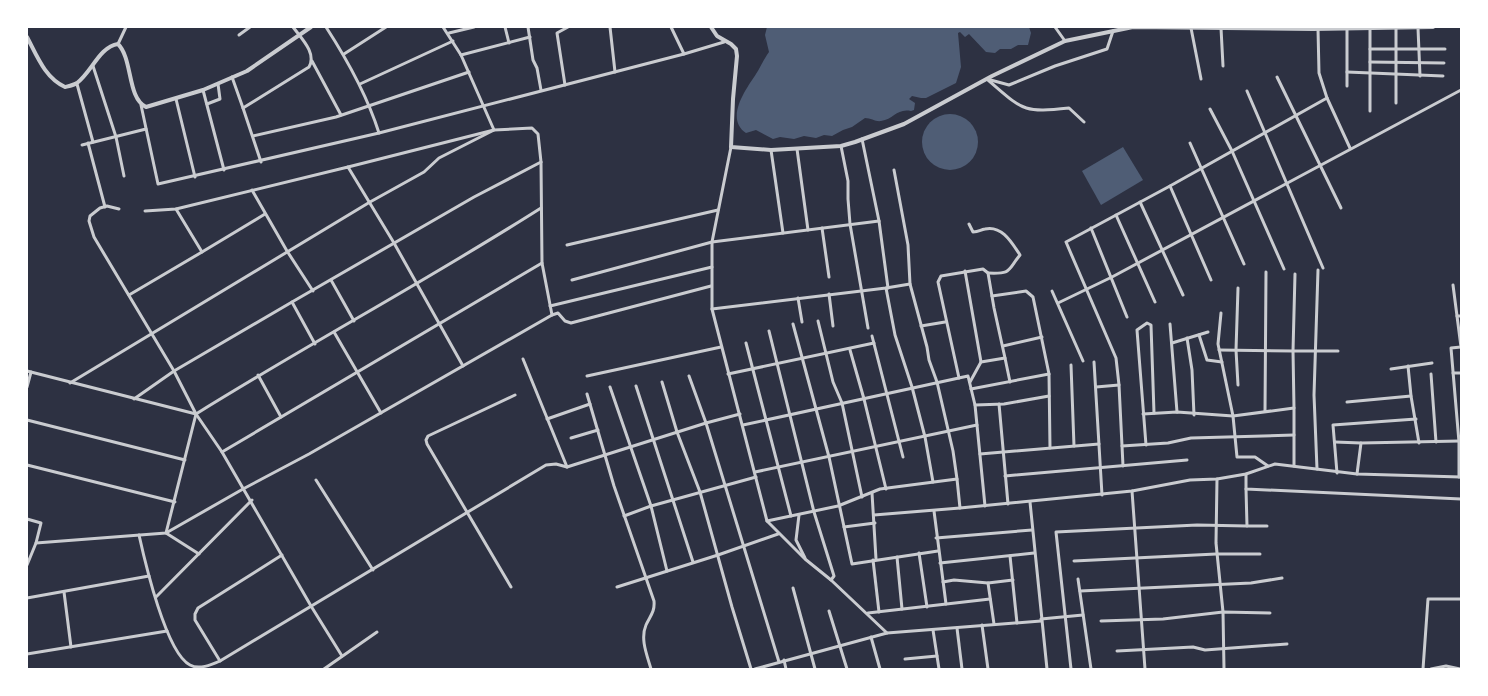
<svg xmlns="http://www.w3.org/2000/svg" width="1488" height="696" viewBox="0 0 1488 696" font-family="Raleway,sans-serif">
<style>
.water{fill:#4f5d75}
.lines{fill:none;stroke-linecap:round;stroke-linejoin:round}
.minor{stroke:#caccd0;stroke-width:3}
.tertiary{stroke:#caccd0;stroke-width:4}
</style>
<rect width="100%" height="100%" fill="#2d3142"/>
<g class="water">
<path d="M767,27H1029L1031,33L1028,45H1018L1011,49H1000L995,53L986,52L969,34L965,37L960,32L958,33L961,67L956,83L926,98H921L912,96L909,99L915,103L914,110L911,111C897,108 894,119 881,121C876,122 871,118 865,118L852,127L843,130L832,136L824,135L816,138L804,136L794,139L780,137L773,139L756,130L746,133C724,118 747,88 756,74C761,66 764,59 769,52L765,35Z"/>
<circle cx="950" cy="142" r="28"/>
<polygon points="1123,147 1143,180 1101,205 1082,171"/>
</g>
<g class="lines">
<g class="minor">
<path d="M326,27C348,61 367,95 379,133"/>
<polyline points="505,27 509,43"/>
<polyline points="528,27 533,60 537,68 541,90"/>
<polyline points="610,27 615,72"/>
<polyline points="671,27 684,54"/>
<polyline points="1055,27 1065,41"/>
<polyline points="1370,27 1370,111"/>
<polyline points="1191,28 1201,79"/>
<polyline points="1221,28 1223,66"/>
<polyline points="1347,28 1347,86"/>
<polyline points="1396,28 1396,103"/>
<polyline points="1418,28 1420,76"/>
<polyline points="1318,29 1319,73 1327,98 1350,148"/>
<polyline points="449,33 474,27"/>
<polyline points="239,35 250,27"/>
<polyline points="118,44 126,27"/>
<polyline points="1370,49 1445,49"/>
<polyline points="344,54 386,27"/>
<polyline points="461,55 530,37"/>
<polyline points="312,61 341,115"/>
<polyline points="1370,62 1444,63"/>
<polyline points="93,66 116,137 124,176"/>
<polyline points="1347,72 1443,76"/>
<polyline points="232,77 243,108"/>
<polyline points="1277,77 1341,208"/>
<polyline points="987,79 1009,85 1055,66 1107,49 1113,31"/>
<path d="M988,80C1023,110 1022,113 1069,108L1084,122"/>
<polyline points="77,84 93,142"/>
<polyline points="360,84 453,41"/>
<polyline points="565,85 557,33 568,27"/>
<polyline points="203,90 224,170"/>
<polyline points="1247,91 1323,268"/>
<polyline points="176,99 195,177"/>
<polyline points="207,104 220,99 218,84"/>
<polyline points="141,105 158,184 379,133 684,54 724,42"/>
<polyline points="1210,109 1232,151 1284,269"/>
<polyline points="253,136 336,117 469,72"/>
<polyline points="862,139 879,221 888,288"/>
<polyline points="88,143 105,207"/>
<polyline points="1190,143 1244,264"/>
<polyline points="82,145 146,129"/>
<polyline points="841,146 848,181 848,199 850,224 868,328"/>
<polyline points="731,147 712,242 712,309 767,521 805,559 831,580 887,633"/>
<polyline points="797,149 808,230"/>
<polyline points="771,150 783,233"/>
<path d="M261,162L243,108L309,67C317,53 301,38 293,27"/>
<polyline points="348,167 494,130 532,128 538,134 541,162 542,263 552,315 558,313 565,321 571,323 711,286"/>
<polyline points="894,170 908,245 910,284"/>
<polyline points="1170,186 1211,280"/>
<polyline points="252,190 287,251 313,291"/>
<polyline points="1140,202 1183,295"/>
<polyline points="119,209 107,206 100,208 90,216 89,221 94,237 174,371 196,414 222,452 311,606 342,656"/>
<polyline points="145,211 176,209 348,167 394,243 463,366"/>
<polyline points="1116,215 1155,302"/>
<path d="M969,224L973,232C979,232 980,230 985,229C1002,225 1012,243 1020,255C1007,271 1012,274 988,273"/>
<polyline points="822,228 829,277"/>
<polyline points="1091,228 1127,317"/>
<polyline points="567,245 718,210"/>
<polyline points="202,252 265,214"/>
<polyline points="965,271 981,362"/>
<polyline points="1295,274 1293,351 1338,351"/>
<polyline points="331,280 354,321"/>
<polyline points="572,280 712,242 879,221"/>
<polyline points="1453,285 1457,316"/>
<polyline points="886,288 895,335 912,387 925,437 933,482"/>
<polyline points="1238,288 1236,350 1238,385"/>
<polyline points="1052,291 1083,361"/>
<polyline points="829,294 833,326"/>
<polyline points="129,295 202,252 176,209"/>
<polyline points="992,296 1026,291 1033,297 1049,374 1050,448"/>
<polyline points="798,298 802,322"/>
<polyline points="292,302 315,344"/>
<polyline points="1058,303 1112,277 1461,90"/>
<polyline points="550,306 712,267"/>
<polyline points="712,309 886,288 910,284 927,347 929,360 937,382 953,451 957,479"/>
<polyline points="1221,313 1218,344 1233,416 1237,457 1255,457 1268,466"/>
<polyline points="818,321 833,382 842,403 862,497"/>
<polyline points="793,324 829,457 852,564 938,551"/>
<polyline points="1170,324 1177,412"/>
<polyline points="921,326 945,322"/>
<polyline points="769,331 814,512 834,576 831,580"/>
<polyline points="334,332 381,413"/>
<polyline points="1199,335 1207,360 1222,362"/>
<polyline points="872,336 903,457"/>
<polyline points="1187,338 1192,370 1194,415"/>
<polyline points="746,343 791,516"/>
<polyline points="1172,343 1208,332"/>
<polyline points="1003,346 1042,337"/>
<polyline points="1461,347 1457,316 1461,316"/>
<polyline points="850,350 864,399 886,489"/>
<polyline points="1219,350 1293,351 1294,408"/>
<polyline points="523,359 567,467"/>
<polyline points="1094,362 1102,495"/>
<polyline points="1071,365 1074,446"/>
<polyline points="1408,366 1411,396 1419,443"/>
<polyline points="1391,369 1432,363"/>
<polyline points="27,371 196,414"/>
<polyline points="1453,373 1461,373"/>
<polyline points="728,374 874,343"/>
<polyline points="1431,374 1436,442"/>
<polyline points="258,375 281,417"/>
<polyline points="587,376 721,347"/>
<polyline points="689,376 706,423 779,662"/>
<polyline points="959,378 938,282 941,276 983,269 988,273 994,308 1005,358"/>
<polyline points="662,382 677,432 700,492 732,607 751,669"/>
<polyline points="970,382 981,362 1005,358 1010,382"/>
<polyline points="70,383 370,202 424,172 439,158 494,130 461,55 443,27"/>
<polyline points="636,386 693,562"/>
<polyline points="27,387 31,372"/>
<polyline points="610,387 651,506 667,571"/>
<polyline points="1096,387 1119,385"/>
<polyline points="971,389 1049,374"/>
<path d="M587,394L614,486L654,601C655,612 650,616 646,625C640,639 647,655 651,669"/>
<polyline points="134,399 174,371 292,302 474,197 541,162"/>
<polyline points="1347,402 1411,396"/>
<polyline points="999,404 1008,504"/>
<polyline points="975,405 1004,404 1049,396"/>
<polyline points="1265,411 1266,272"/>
<polyline points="1143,414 1177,412 1233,416 1294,408 1294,466"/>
<polyline points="547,419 590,404"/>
<polyline points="27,420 185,460"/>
<polyline points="743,425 968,376 975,405 985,506"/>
<polyline points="571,438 598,430"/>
<polyline points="1335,442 1361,443"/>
<polyline points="1146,445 1137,330 1147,323 1151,325 1154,413"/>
<polyline points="1122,446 1168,443 1191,438 1294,435"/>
<polyline points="222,452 542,263"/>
<polyline points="980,454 1099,444"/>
<polyline points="27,465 175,502"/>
<polyline points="1123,466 1119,385 1116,358 1066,242 1170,186 1327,98"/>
<polyline points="1317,469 1314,395 1318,270"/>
<polyline points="755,472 977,425"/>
<polyline points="1337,473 1333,425 1416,419"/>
<polyline points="1246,474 1246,489 1461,499"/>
<polyline points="1357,474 1361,443 1460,441"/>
<polyline points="1005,476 1187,460"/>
<polyline points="1459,477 1459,442 1451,348 1461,347"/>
<polyline points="1217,479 1216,543 1223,612 1224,669"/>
<polyline points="316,480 373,570"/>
<polyline points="1246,489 1247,526 1267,526"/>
<polyline points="1132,491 1145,669"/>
<polyline points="872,493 876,559"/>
<polyline points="1030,502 1047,669"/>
<polyline points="934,511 946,604"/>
<polyline points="799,515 796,540 805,558"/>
<polyline points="874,515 960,508"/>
<polyline points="624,516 651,506 756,477"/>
<polyline points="27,519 41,523 36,543 27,565"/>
<polyline points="767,521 838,506 880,489 957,479 960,508 1132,491 1190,480 1217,479 1246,474 1275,464 1357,474 1461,477"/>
<polyline points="844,527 875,523"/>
<path d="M139,535C145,562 166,653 190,665C199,670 211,665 220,661L546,465L556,464L567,467L706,423L740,414"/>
<polyline points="936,538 1032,530"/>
<polyline points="36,543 166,533 243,489 309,454 552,315"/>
<polyline points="919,553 927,607"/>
<path d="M199,554L166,533L196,414C310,343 428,280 541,208"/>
<polyline points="1010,556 1017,623"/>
<polyline points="897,557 902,609"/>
<polyline points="873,560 879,612"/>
<polyline points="1074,561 1216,554 1260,554"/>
<polyline points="940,563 1034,553"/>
<polyline points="1078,579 1091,669"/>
<polyline points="943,582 954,580 988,583 1013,580"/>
<polyline points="988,583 994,624"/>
<polyline points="511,587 427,444 426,440 428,436 515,395"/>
<polyline points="617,587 718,555 778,534"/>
<polyline points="793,588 815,669"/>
<polyline points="1080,591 1251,583 1282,578"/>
<polyline points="64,592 71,647"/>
<polyline points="156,597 252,500"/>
<polyline points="27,598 149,576"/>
<polyline points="829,611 847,669"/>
<polyline points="868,613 990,599"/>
<polyline points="1041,619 1083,615"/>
<polyline points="1101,621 1163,619 1223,612 1270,613"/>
<polyline points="982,625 988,669"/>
<polyline points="957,628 962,669"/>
<polyline points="933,630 939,669"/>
<polyline points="871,637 880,669"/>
<polyline points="1117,651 1193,647 1205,650 1287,644"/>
<polyline points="27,654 167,631"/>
<polyline points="905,659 937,656"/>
<polyline points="784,660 786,669"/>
<polyline points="220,661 195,620 195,614 198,608 282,555"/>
<polyline points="324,669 377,632"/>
<polyline points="755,669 887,633 1041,621"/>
<polyline points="1071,669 1056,532 1197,525 1247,526"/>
<polyline points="1423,669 1428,599 1461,599"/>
<polyline points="1431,669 1446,666 1460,669"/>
</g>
<g class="tertiary">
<polyline points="711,27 717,36 731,44 736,49 737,56 733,99 731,147 771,150 841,146 855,142 904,124 992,76 1065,41 1133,27 1313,29 1433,27"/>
<path d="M27,37C37,56 45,78 65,87C69,86 74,85 77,83C92,72 99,47 118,44C133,59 127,98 146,107L203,90L247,71L311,27"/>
</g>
</g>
<rect width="1488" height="696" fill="none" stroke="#ffffff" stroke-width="56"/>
</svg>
